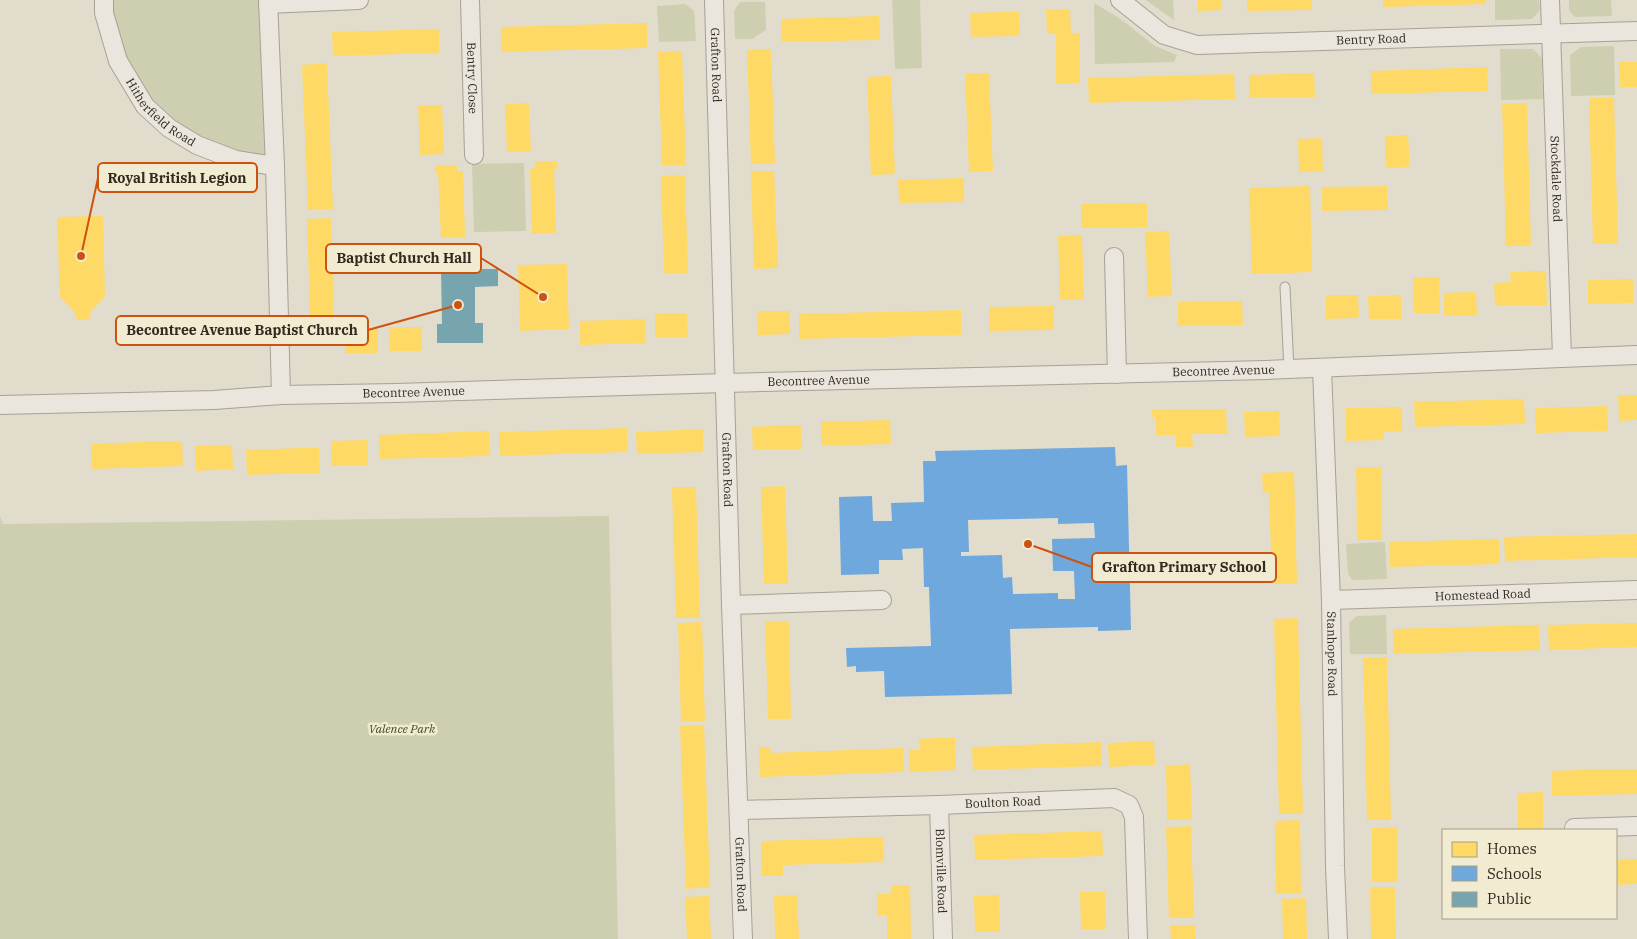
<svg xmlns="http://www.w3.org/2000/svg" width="1637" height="939" viewBox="0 0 1637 939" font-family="'IBM Plex Serif',serif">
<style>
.green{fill:#cdcfb0}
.homes{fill:#ffd966}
.schools{fill:#6fa8dc;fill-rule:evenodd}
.public{fill:#76a5af}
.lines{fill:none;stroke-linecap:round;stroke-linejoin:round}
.service-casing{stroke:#a6a195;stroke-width:11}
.minor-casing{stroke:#a6a195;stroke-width:20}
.service{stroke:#eae6dd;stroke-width:9}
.minor{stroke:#eae6dd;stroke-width:18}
.labels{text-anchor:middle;stroke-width:5;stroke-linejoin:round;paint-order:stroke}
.street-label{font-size:12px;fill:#332a1f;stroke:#f1ebd2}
.park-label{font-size:12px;font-style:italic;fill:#404d27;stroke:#f1ebd2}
.leader{fill:none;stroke:#cd520f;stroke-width:2}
.callout-dot{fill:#cd520f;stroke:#f1ebd2;stroke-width:2}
.callout{fill:#f1ebd2;stroke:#cd520f;stroke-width:2}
.callout-label{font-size:14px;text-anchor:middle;font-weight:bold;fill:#332a1f}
</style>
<rect width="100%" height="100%" fill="#e1dccc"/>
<g class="green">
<polygon points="104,0 268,0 275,166 169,128 118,61"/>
<polygon points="892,0 920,0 922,68 895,69"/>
<polygon points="1146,0 1173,0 1174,20 1147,1"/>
<polygon points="1495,0 1539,0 1540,10 1532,19 1495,20"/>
<polygon points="1569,0 1611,0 1612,16 1575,17 1569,10"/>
<polygon points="740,2 765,2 766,30 752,39 735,39 734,11"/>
<polygon points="1094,3 1122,20 1155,46 1177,55 1174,62 1095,64"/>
<polygon points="685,4 694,11 696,41 659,42 657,6"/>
<polygon points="1614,46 1615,95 1571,96 1570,55 1581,47"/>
<polygon points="1500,49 1533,49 1542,58 1543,99 1501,100"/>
<polygon points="524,163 526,231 474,232 472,164"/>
<polygon points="0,516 3,524 609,516 618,939 0,939"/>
<polygon points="1385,542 1387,579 1352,580 1348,573 1346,544"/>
<polygon points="1386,615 1387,654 1350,654 1349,623 1357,616"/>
</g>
<g class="homes">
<polygon points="1198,0 1221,0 1222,10 1198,11"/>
<polygon points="1247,0 1312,0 1312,10 1247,11"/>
<polygon points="1383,0 1486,0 1486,4 1383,7"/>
<polygon points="1070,9 1071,34 1080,33 1080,83 1056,84 1056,34 1047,34 1046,10"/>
<polygon points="1003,12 1019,12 1020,36 971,37 970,13"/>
<polygon points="879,16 880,40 782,42 781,19"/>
<polygon points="647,23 647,48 501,52 501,27"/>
<polygon points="439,29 439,53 333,56 332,32"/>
<polygon points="771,49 775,163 751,164 747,50"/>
<polygon points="682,51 686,165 662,166 658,52"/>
<polygon points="1619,62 1637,62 1637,87 1620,87"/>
<polygon points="327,63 333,209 308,210 302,65"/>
<polygon points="1487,67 1488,91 1371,94 1371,71"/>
<polygon points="989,73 993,171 969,172 965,74"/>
<polygon points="1314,73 1315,97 1250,98 1249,75"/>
<polygon points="1234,74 1235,99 1089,103 1088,78"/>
<polygon points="891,76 895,174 871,175 867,77"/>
<polygon points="1589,98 1614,98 1618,243 1593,244"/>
<polygon points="529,103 531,152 507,152 505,104"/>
<polygon points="1502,103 1527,103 1531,246 1506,246"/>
<polygon points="442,105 444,154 420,155 418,106"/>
<polygon points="1408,135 1410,167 1386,168 1385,136"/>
<polygon points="1322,138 1323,171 1299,172 1298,139"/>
<polygon points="557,161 557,169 554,169 556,233 532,234 530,169 535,168 535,162"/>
<polygon points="435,165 457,165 457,171 463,171 465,237 441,237 438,173 435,173"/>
<polygon points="751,171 774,171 778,268 754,269"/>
<polygon points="685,175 688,273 664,274 661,176"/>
<polygon points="964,178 964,202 899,203 898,180"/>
<polygon points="1310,186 1312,272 1252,274 1249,188"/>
<polygon points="1387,186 1388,210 1322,211 1322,187"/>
<polygon points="1130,203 1147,203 1147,227 1082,228 1081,204"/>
<polygon points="103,216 105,296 91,311 89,320 77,320 74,311 60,297 57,217"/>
<polygon points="331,218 334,316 310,316 307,219"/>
<polygon points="1169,231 1172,296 1148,297 1145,232"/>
<polygon points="1082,235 1084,300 1060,300 1058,236"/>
<polygon points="567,264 569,329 520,331 518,265"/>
<polygon points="1546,271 1547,305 1495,306 1494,283 1511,282 1510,272"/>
<polygon points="1439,277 1440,313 1414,313 1413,278"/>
<polygon points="1633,279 1633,303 1588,304 1588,280"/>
<polygon points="1476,292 1477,316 1444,316 1444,293"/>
<polygon points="1326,295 1358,295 1359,318 1326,319"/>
<polygon points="1401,295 1401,319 1369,319 1368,296"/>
<polygon points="1242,301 1243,325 1178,326 1178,302"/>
<polygon points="1054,306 1054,330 989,331 989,307"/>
<polygon points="961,310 962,335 799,339 799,314"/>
<polygon points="757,311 790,311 790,334 758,335"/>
<polygon points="687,313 688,337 655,337 655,314"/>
<polygon points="645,319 645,343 580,345 580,321"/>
<polygon points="389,327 422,327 422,351 390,351"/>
<polygon points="345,329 378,329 378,353 346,353"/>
<polygon points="1618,395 1637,395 1637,420 1619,421"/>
<polygon points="1524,399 1525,424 1415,427 1414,402"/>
<polygon points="1607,406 1608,431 1536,433 1535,408"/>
<polygon points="1402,407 1402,431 1384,432 1384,440 1346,441 1346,408"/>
<polygon points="1226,409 1227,434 1192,434 1193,447 1176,447 1176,435 1156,435 1156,417 1152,417 1152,410"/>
<polygon points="1279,411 1280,436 1245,437 1244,412"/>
<polygon points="890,420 891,444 822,446 821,422"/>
<polygon points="785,425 801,425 802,449 753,450 752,427"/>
<polygon points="627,428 628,452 500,456 499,432"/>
<polygon points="703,429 703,452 637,454 636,432"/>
<polygon points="489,431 490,456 380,459 379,435"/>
<polygon points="368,440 368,465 332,466 331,441"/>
<polygon points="164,441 182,441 183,466 92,469 91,444"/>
<polygon points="232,445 233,469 196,471 195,446"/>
<polygon points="301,448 319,448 320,473 247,475 246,450"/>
<polygon points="1356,467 1381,467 1382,540 1357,540"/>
<polygon points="1294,472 1297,584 1272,584 1269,492 1263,493 1262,473"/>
<polygon points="785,486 788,584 764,584 761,487"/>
<polygon points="672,487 696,487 700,618 676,618"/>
<polygon points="1637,534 1637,557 1505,561 1504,537"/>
<polygon points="1499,539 1500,564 1390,567 1389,542"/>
<polygon points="1298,618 1303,814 1279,814 1274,619"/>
<polygon points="765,621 789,621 791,719 768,719"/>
<polygon points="702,622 705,721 681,721 678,623"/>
<polygon points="1637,623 1637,647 1549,650 1548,625"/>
<polygon points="1539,625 1540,650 1394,654 1393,629"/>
<polygon points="1387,657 1391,820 1367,820 1363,658"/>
<polygon points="704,725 710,887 686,889 680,726"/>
<polygon points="935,738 955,738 956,770 910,772 909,750 920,750 919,739"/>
<polygon points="1154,741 1155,765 1109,767 1108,743"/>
<polygon points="1101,742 1102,766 973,770 972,747"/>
<polygon points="759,747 770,747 771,753 903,748 904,772 760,777"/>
<polygon points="1190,764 1192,819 1167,820 1166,766"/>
<polygon points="1607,769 1637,769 1637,794 1552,796 1552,771"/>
<polygon points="1543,792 1543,830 1518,830 1518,793"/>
<polygon points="1300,820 1301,893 1276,894 1275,821"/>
<polygon points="1191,826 1194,918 1169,918 1166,827"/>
<polygon points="1397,827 1397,882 1372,882 1372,828"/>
<polygon points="1102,831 1103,856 975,860 974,835"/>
<polygon points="883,837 884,862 783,865 783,876 762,876 761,841"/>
<polygon points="1637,859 1637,884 1616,885 1616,860"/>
<polygon points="891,885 910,885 911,939 887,939 887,915 878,915 877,894 891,894"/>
<polygon points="1370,887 1395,887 1396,939 1371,939"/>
<polygon points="1080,892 1105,892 1106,929 1081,929"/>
<polygon points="797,895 799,939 775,939 774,896"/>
<polygon points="999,895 1000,932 975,932 974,896"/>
<polygon points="709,896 711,939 687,939 685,897"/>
<polygon points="1306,898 1307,939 1283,939 1282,899"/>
<polygon points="1170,925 1195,925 1196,939 1171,939"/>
</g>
<path class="schools" d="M1115,447L1116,466L1127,465L1131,630L1098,631V627L1010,629L1012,694L885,697L884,671L856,672V666L847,667L846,648L931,646L929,587H924L923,548L902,549L903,560H879V574L841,575L839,497L872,496L873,521H892L891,503L924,502L923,461H936L935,451ZM1058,518V524L1094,523L1095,538L1052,539L1053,571H1074L1075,599H1058V593L1013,594L1012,577L1003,578L1002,555L961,556V552H969L968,520Z"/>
<polygon class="public" points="441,269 498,269 498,286 475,287 475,323 483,323 483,343 437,343 437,324 442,324"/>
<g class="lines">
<g class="service-casing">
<polyline id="service" points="1285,287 1289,370"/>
</g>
<g class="minor-casing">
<g id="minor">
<path id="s1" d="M104,0V13L118,61L145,106L169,128L197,145L236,160L275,166"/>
<polyline points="268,0 275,166 281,395"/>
<path id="s2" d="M470,0L474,155"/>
<path id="s3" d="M714,0L731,605L743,939"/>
<path id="s4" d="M1120,0L1164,35L1197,45L1637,31"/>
<path id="s5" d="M1550,0L1562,357"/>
<polyline points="268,4 359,0"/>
<polyline points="1114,257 1117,374"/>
<path id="s6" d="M1322,368L1331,600L1335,866L1338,939"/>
<path id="s7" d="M0,405L214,400L281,395L396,393L725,383L1266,370L1637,355"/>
<path id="s8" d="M1331,600L1637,590"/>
<polyline points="731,605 882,600"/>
<path id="s9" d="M939,805L943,939"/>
<path id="s10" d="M739,810L939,805L1114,798L1129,805L1134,817L1138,939"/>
<polyline points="1574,828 1637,826"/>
</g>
</g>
<use href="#service" class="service"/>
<use href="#minor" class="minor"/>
</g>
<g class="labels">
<g class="street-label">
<text dy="4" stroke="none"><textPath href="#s4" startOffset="265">Bentry Road</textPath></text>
<text dy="4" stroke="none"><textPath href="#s3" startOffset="65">Grafton Road</textPath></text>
<text dy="4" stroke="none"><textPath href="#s2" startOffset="78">Bentry Close</textPath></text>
<text dy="4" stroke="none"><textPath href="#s1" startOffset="131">Hitherfield Road</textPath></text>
<text dy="4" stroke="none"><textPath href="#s5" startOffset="179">Stockdale Road</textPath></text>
<text dy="4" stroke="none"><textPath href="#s7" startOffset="1224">Becontree Avenue</textPath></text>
<text dy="4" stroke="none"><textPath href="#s7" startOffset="819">Becontree Avenue</textPath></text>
<text dy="4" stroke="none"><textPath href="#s7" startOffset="414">Becontree Avenue</textPath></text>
<text dy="4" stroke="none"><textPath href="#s3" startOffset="470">Grafton Road</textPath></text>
<text dy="4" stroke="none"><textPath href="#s8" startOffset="152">Homestead Road</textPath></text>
<text dy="4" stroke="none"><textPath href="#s6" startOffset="286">Stanhope Road</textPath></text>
<text dy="4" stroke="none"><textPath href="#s10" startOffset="264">Boulton Road</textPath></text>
<text dy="4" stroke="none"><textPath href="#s9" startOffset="66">Blomville Road</textPath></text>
<text dy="4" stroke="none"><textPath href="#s3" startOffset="875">Grafton Road</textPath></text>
</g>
<g class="park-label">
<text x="402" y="733">Valence Park</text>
</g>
</g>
<path class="leader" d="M81 256L98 178M543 297L481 258M458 305L368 330M1028 544L1092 567"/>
<g class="callout-dot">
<circle cx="81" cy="256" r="5"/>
<circle cx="543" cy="297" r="5"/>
<circle cx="458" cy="305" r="5"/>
<circle cx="1028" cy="544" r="5"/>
</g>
<g class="callout">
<rect x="98" y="163" width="159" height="29" rx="5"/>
<rect x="326" y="244" width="155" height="29" rx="5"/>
<rect x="116" y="316" width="252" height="29" rx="5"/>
<rect x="1092" y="553" width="184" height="29" rx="5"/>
</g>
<g class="callout-label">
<text x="177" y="183">Royal British Legion</text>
<text x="404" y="263">Baptist Church Hall</text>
<text x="242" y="335">Becontree Avenue Baptist Church</text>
<text x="1184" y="572">Grafton Primary School</text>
</g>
<rect x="1442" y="829" width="175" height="90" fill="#f1ebd2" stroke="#a59e8a"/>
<rect x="1452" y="842" width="25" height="15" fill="#ffd966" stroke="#a59e8a"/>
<text x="1487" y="854" font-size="15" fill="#332a1f">Homes</text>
<rect x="1452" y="866" width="25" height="15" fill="#6fa8dc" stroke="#a59e8a"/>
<text x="1487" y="879" font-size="15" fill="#332a1f">Schools</text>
<rect x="1452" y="892" width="25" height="15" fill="#76a5af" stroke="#a59e8a"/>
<text x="1487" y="904" font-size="15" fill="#332a1f">Public</text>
</svg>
